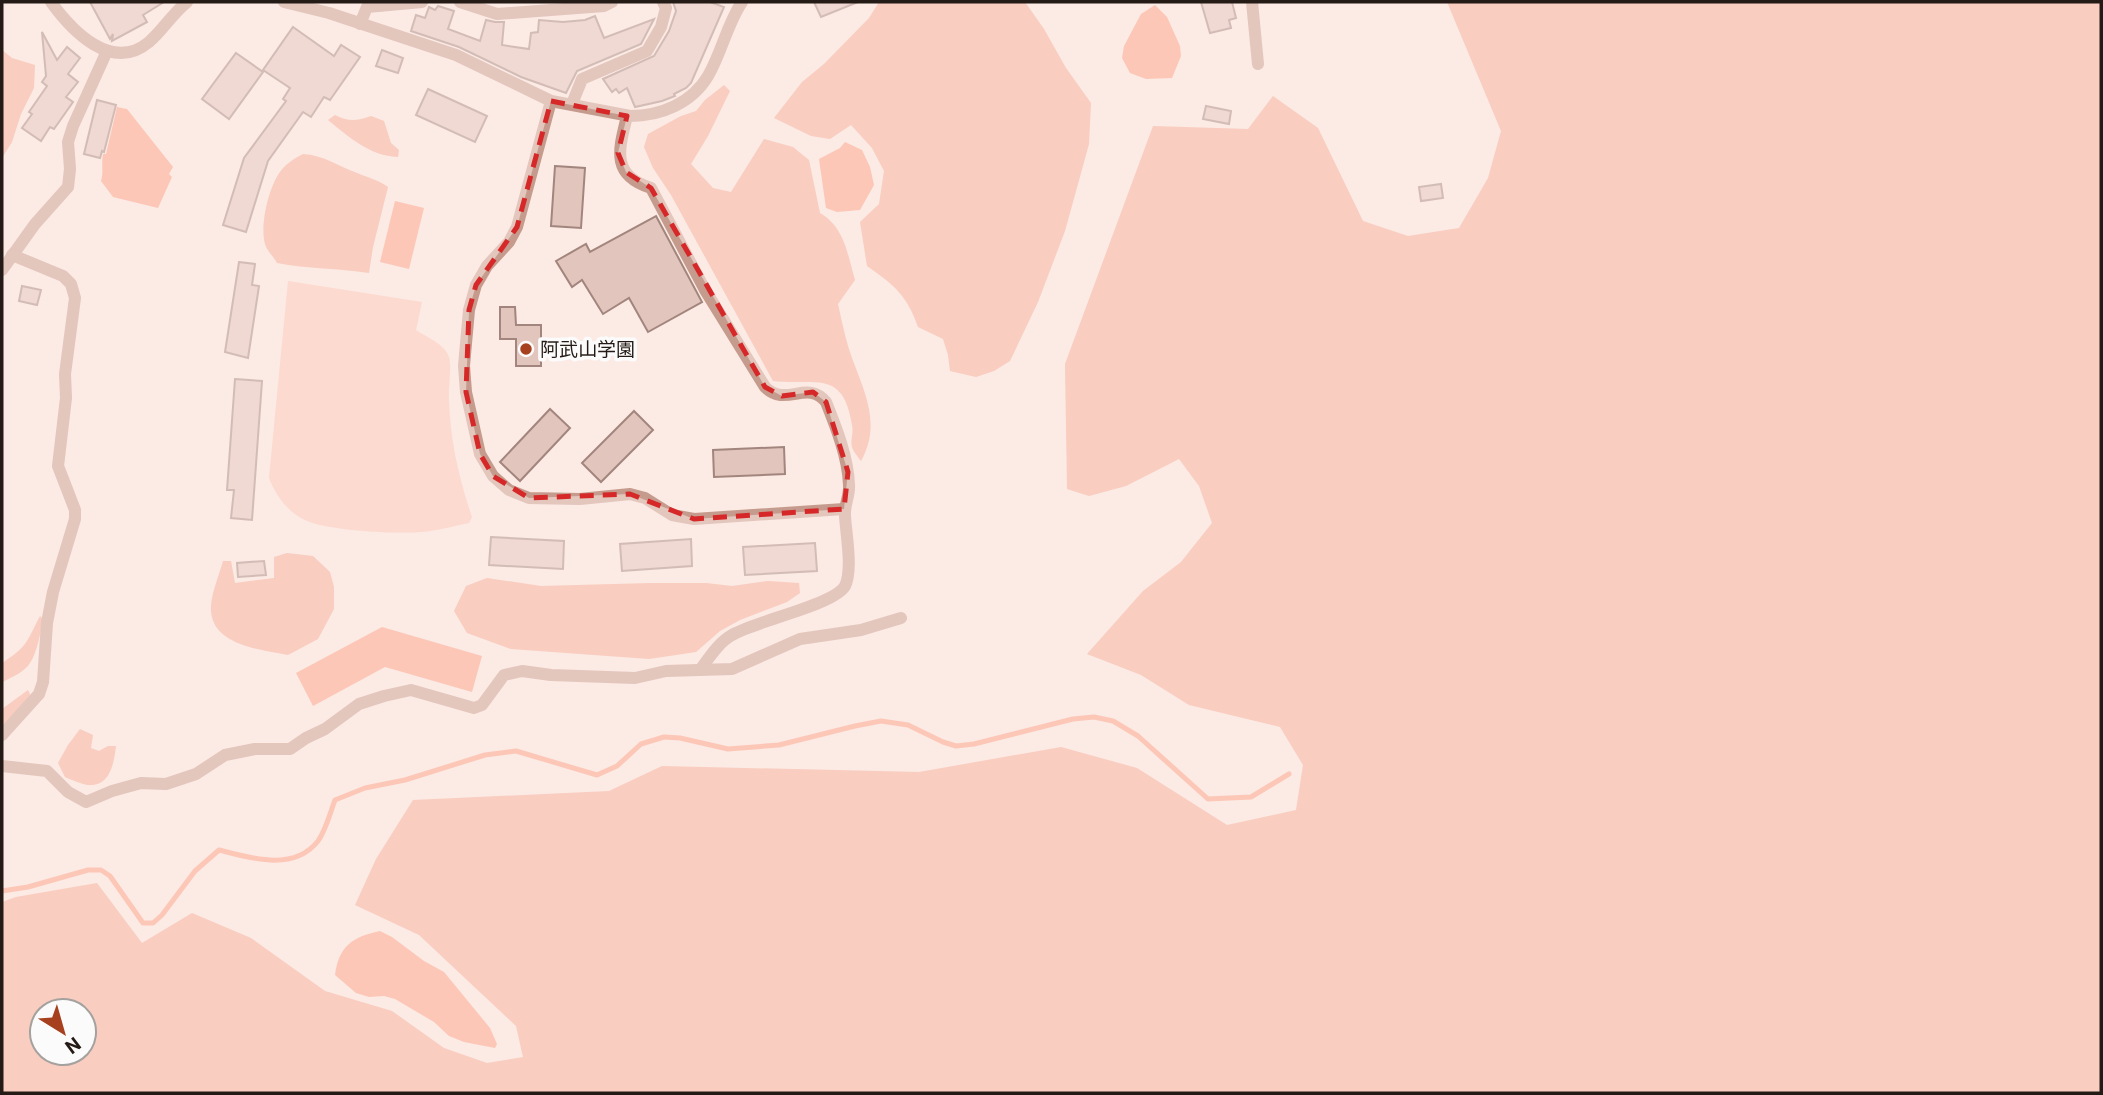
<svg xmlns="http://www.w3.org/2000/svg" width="2103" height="1095" viewBox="0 0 2103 1095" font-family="Roboto,'Noto Sans JP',sans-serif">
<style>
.green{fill:#fdc7b6}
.forest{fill:#f7aa92;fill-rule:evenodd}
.water{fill:#fd9e80}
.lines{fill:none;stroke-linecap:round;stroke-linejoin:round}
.stream{stroke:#fd9e80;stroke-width:5}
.building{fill:#e2c5bc;stroke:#a2867e;stroke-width:2}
.minor{stroke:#c59b8d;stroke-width:12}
.marked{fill:none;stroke:#d62828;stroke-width:5;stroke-dasharray:14 9;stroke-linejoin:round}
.poi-dot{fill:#a7401f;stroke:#fbfbfb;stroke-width:2.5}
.labels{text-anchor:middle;stroke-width:7;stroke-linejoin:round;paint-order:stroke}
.poi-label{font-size:19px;fill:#241a16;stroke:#fbfbfb;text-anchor:start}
</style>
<rect width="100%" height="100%" fill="#fceae4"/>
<path class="green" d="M288,281L422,302L416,330C426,337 445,344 449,357C452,368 448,388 449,400C450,440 459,479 472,517L469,523C453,526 437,531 421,532C396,534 324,531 303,519C287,511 275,494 269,478Z"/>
<g class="forest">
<path d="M879,2H1025L1044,29L1066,68L1091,103L1089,144L1065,231L1038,302L1010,361L994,371L976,377L950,371L948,355L943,339L918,327C907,295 894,285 867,266L860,222L879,204L884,171L872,148L851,125L830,139L811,136L774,118L802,82L824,64L869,18Z"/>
<path d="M1447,2H2101V1093H2V902L16,897L97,883L142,943L192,913L251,938L325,991L392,1011L444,1048L487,1063L523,1057L516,1026L419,935L355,905L376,859L413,800L609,791L662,766L919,772L1061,747L1137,768L1227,825L1296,810L1303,765L1280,727L1189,705L1141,675L1087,654L1143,591L1181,562L1212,523L1199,486L1179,459L1126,486L1089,496L1067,489L1065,364L1153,126L1248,129L1273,96L1318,128L1363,221L1408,236L1459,228L1488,178L1501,131ZM42,1011H84V1053H42Z"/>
<polygon points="2,50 12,58 35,65 34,88 21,114 12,142 2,158"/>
<path d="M724,85L730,91L708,136L691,164L713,188L731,192L764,139L793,147L809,160L820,213C845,228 847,253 855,280L838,304C841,318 844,332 848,346C860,385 884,420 861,461C858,457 853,451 852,447C850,440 854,432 852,425C843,368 815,386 773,381L671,195L653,168L644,147L648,134L681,116L696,111L705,100Z"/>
<path d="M335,115C348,122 357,121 371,116L384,121L391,143L399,150L398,157C370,156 349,137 328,120Z"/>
<path d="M303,154C323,155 338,166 357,173C369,178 378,180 388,187L373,247L369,273C338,268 308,269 277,263C274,257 267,251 265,244C260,226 268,191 278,175C284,165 293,159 303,154Z"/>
<path d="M287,553L313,556L330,572L334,587V609L318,639L288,655C261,650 213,645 211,611C210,596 219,576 223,561H231L235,583L274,578V557Z"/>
<polygon points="487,578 541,586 651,583 706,583 732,586 768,581 799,583 800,593 787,602 740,620 720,631 696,652 649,659 511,649 467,633 454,611 466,586"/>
<path d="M40,616L43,619C41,631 37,653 30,663C24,672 11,678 2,682V663C28,646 26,643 40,616Z"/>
<polygon points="28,690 30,694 29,699 2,728 2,709"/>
<path d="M80,729L93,735L91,748L99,751L108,746H116C114,763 110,787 88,785C81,784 72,780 65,777L58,763L68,745Z"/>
</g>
<g class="water">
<polygon points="1155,5 1167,17 1180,46 1181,56 1172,78 1146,79 1130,73 1122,58 1124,46 1141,14"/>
<path d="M117,107L127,109L173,167L169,174L172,177L158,208L113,197L101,181C104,172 101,164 103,154H106Z"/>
<polygon points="845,142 862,150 870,167 874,185 860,210 837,212 826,208 819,159 840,148"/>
<polygon points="395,201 424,208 409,269 380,262"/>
<polygon points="382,627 482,656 472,692 385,667 313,706 296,673"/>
<path d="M380,931L392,937L424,961L444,972L490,1028L497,1044L495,1048L464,1042L449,1036L434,1022L395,999L384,996L369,997L356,993L335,975C339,946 352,937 380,931Z"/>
</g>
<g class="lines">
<path class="stream" d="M2,891L28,887L88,870H101L110,876L143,923H153L162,915L195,871L219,850C250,858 294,872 318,841C326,830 330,813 335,800L365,788L405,780L485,755L516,751L597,775L617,766L641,744L664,737L680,738L728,749L779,745L855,726L881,721L908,725L943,742L956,746L974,744L1073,719L1094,717L1113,721L1138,736L1208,799L1251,797L1289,774"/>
</g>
<g class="building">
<polygon points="90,2 164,2 143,15 147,22 112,41 113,34 110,39"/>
<polygon points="673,2 710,2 724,7 691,83 686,88 674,94 675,96 662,101 635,107 627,88 619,93 616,89 612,92 603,79 654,56 669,31 676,11"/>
<polygon points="814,2 858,2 821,17"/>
<polygon points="1201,2 1232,2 1236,18 1229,20 1231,28 1210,33"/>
<polygon points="438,6 454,11 448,29 480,41 486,20 495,22 504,22 502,45 529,49 531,33 538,32 539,20 563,22 585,20 595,16 604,38 654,19 641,44 577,71 566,93 521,77 459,47 411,31 416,15 425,18 429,7 435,10"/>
<polygon points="293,27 334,56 341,45 360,57 330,100 324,97 311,117 303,112 268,161 246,232 223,225 244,158 286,101 283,99 290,88 263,70"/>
<polygon points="42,32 57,60 67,47 80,58 68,74 78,82 66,97 73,102 54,129 50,127 41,141 22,128 32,114 29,112 47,86 42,82 46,76"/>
<polygon points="382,50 403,58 398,73 376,66"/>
<polygon points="236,53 263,72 229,119 202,99"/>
<polygon points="428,89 487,116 475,142 416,115"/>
<polygon points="97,100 116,105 104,152 102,151 100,158 84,154"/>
<polygon points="1206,106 1231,111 1229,124 1203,119"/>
<polygon points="555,166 585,168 581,228 551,226"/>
<polygon points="1441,184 1443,198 1421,201 1419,187"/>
<polygon points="656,216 702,302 648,332 629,298 603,314 582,280 572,287 556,261 586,244 590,252"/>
<polygon points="239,262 255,264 252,285 259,286 248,358 225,352"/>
<polygon points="22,286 41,290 37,305 19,301"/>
<polygon points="500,307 515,307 516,325 541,325 541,366 516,366 516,339 500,339"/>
<polygon points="235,379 262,381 252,520 231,518 234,490 227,490"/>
<polygon points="550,409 570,428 520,481 500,462"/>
<polygon points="634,411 653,430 601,482 582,463"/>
<polygon points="784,447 785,474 714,477 713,450"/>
<polygon points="491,537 564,541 563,569 489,565"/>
<polygon points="691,539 692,566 622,571 620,544"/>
<polygon points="815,543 817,571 745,575 743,547"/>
<polygon points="264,561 266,575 238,577 237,563"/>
</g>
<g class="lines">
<g class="minor">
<path d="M51,2C72,31 112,73 149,42C163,30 172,14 187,2"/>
<path d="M284,2L329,13L456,55L551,101L630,116C661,116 692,103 708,76C722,52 727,24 742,2"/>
<polyline points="460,2 497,14 604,6 612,2"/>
<polyline points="1252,2 1258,64"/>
<polyline points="360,24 367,7 422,2"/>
<polyline points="551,101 517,227 509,242 487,266 476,285 469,310 464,366 466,392 480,454 493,476 509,490 529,498 580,499 630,494 645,498 672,515 694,519 844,509"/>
<polyline points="572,104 582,79 647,51 661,27 666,8 663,2"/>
<path d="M627,116C619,149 610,175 651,188L705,290L765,387C786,408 807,379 826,402C836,427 848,457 849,485C850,495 844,505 845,516C846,534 853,570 845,586C834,605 755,621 732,635C719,642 709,658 700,670"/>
<polyline points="2,270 35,224 68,187 70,169 68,142 73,126 107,51"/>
<polyline points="2,735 39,694 43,682 47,623 53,592 75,519 75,510 58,466 66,398 65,374 75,298 71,284 63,276 12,255"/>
<polyline points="2,766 47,771 68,792 86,802 112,791 141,783 166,784 196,774 225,755 255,749 290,749 306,738 325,729 359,704 384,696 411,690 474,708 482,705 504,675 522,671 551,675 635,678 666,671 732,669 800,639 861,630 901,618"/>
</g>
</g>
<path d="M0 0H2103V1095H0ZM551,101L627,116L618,153L626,172L651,188L765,387L782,396L813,392L826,402L848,472L844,509L694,519L630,494L529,498L493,476L480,454L466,392L469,310L476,285L517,227Z" fill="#fceae4" fill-opacity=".55" fill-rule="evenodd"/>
<path class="marked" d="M551,101L627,116L618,153L626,172L651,188L765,387L782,396L813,392L826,402L848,472L844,509L694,519L630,494L529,498L493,476L480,454L466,392L469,310L476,285L517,227Z"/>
<circle class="poi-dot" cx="526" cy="349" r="7"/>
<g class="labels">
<g class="poi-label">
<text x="540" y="356">阿武山学園</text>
</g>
</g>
<rect width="2103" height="1095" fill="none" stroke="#241a16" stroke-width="7"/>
<g transform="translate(63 1032) rotate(143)"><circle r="33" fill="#fbfbfb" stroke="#a5a19f" stroke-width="2"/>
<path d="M0-5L12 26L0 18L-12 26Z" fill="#a7401f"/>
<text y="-10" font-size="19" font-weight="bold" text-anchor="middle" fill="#241a16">N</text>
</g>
</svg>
